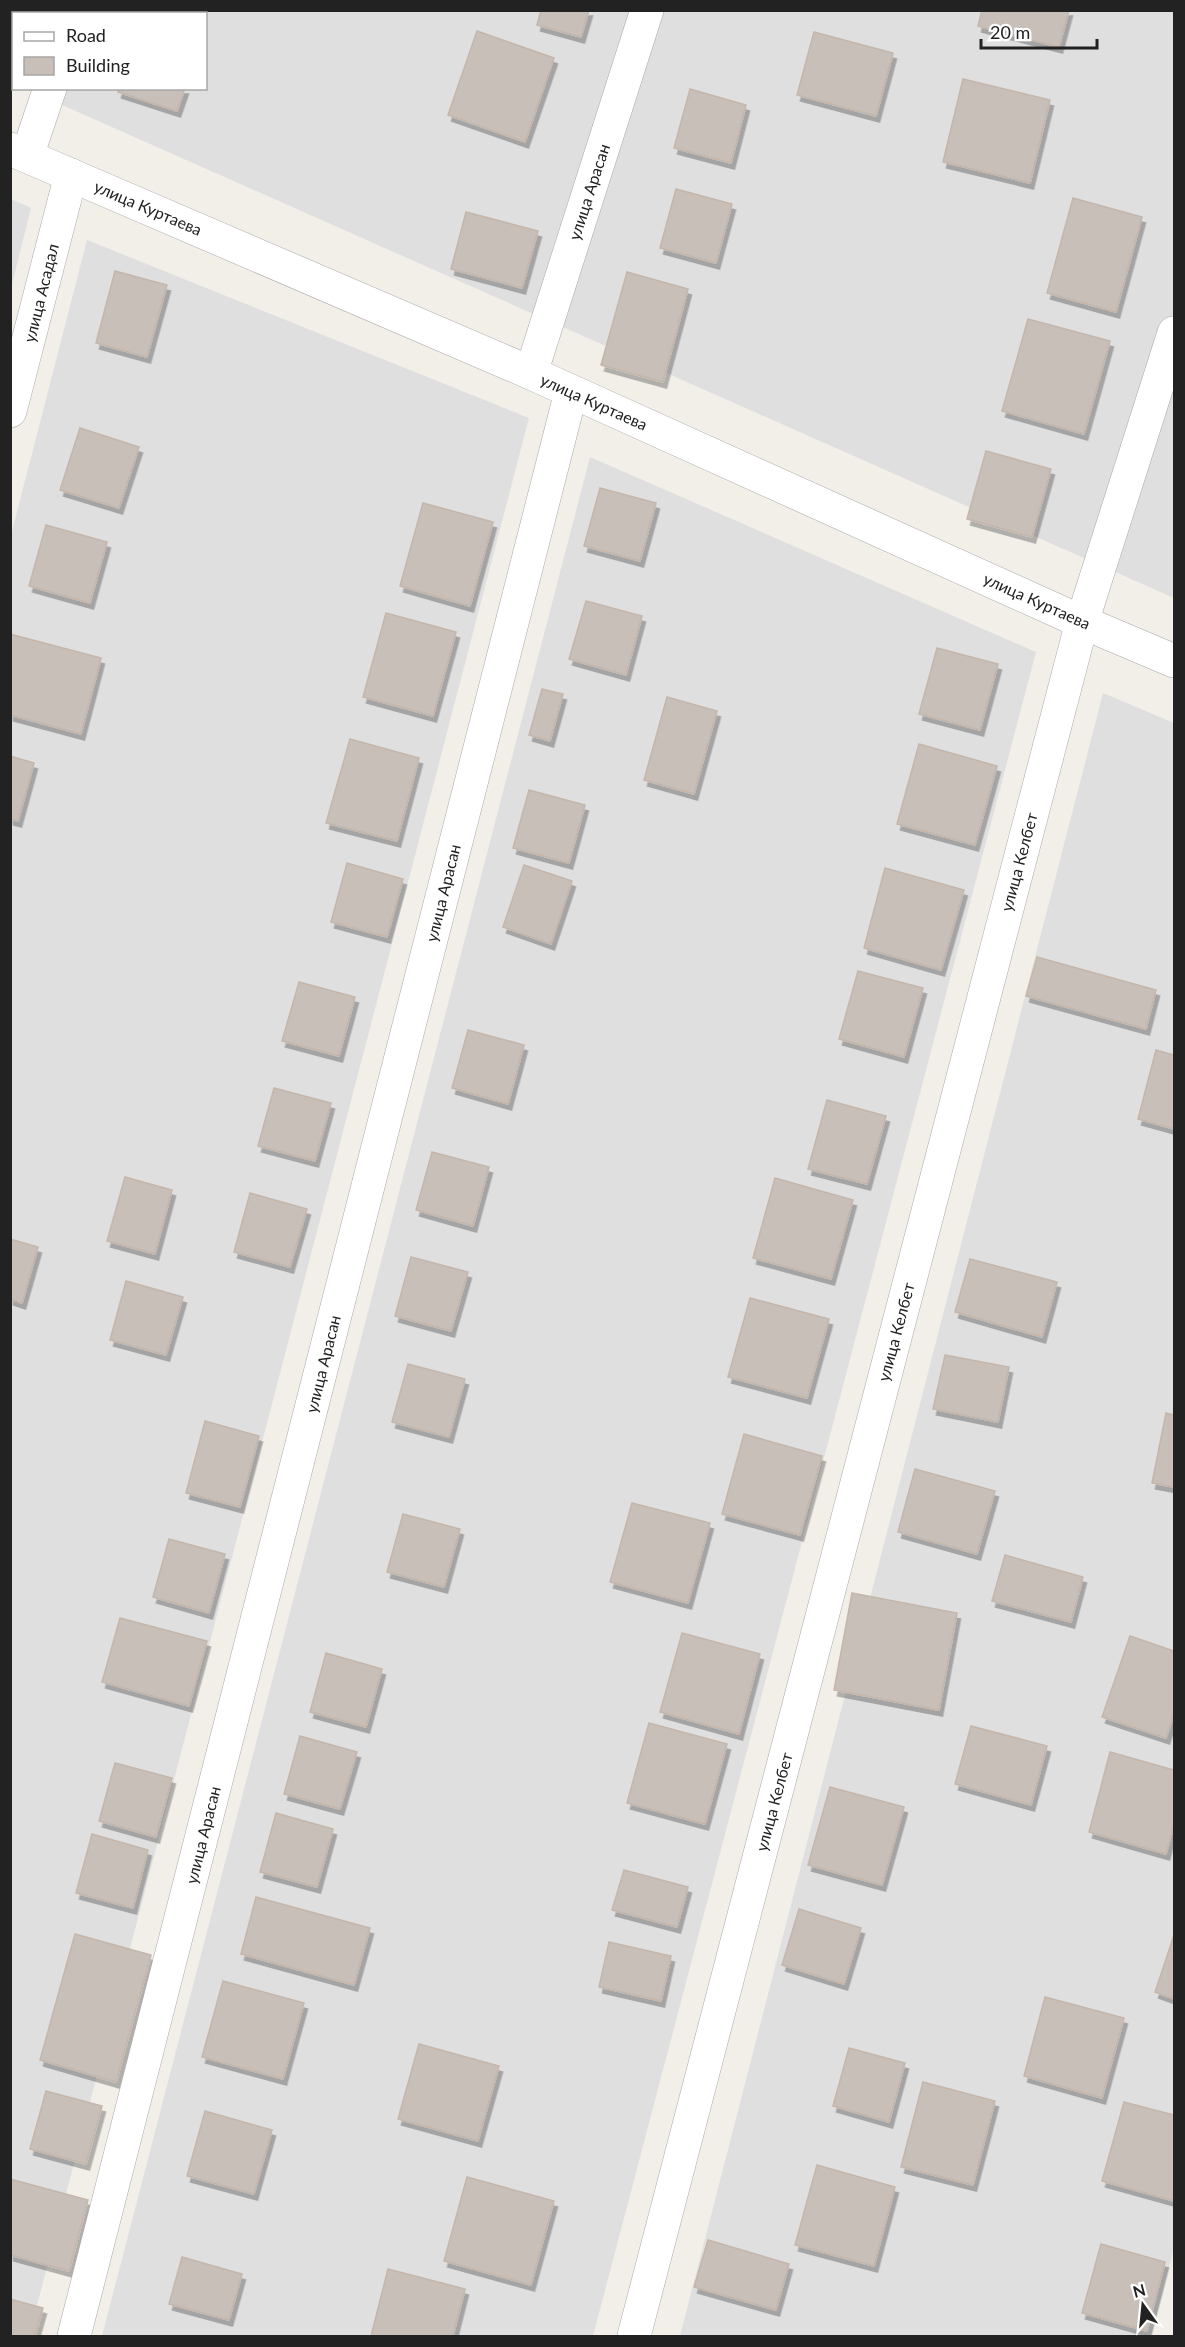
<svg xmlns="http://www.w3.org/2000/svg" width="1185" height="2347" viewBox="0 0 1185 2347" font-family="Lato,sans-serif">
<style>
.residential{fill:#e0dfdf}
.building{fill:#c7bfb8;stroke:#c4b6ab;stroke-width:1.5;filter:url(#shadow)}
.lines{fill:none;stroke-linecap:round;stroke-linejoin:round}
.street-casing{stroke:#a9a9a9;stroke-width:34}
.street{stroke:#fff;stroke-width:33}
.labels{text-anchor:middle;stroke-width:6;stroke-linejoin:round;paint-order:stroke}
.street-label{font-size:16px;fill:#222;stroke:#fff}
</style>
<defs>
<filter id="shadow"><feDropShadow dx="3.5" dy="6" stdDeviation="0" flood-color="#0004"/></filter>
</defs>
<rect width="100%" height="100%" fill="#f2efe9"/>
<g class="residential">
<polygon points="11,11 1174,11 1174,598 26,89 206,88 206,14 14,14 13,83 11,81"/>
<polygon points="11,199 31,208 11,288"/>
<polygon points="87,240 529,418 29,2336 11,2336 10,539"/>
<polygon points="590,457 1036,652 593,2336 102,2336"/>
<polygon points="1103,693 1174,723 1174,2248 1151,2336 680,2336"/>
</g>
<g class="building">
<polygon points="541,10 589,10 581,37 537,25"/>
<polygon points="982,10 1069,10 1059,47 978,26"/>
<polygon points="477,31 554,58 525,142 448,115"/>
<polygon points="814,32 893,53 876,116 797,95"/>
<polygon points="963,79 1050,100 1030,183 943,162"/>
<polygon points="119,88 185,88 177,111 118,92"/>
<polygon points="690,89 746,105 731,163 674,148"/>
<polygon points="676,189 732,204 716,263 660,248"/>
<polygon points="1073,198 1142,217 1116,312 1047,293"/>
<polygon points="466,212 538,231 522,288 451,269"/>
<polygon points="115,271 167,285 147,357 96,343"/>
<polygon points="627,272 688,289 663,382 601,365"/>
<polygon points="1028,319 1110,341 1084,434 1002,411"/>
<polygon points="80,428 139,447 119,508 60,490"/>
<polygon points="986,451 1051,469 1032,537 967,519"/>
<polygon points="600,488 656,503 640,561 584,546"/>
<polygon points="423,503 493,522 470,606 400,586"/>
<polygon points="46,525 107,542 90,603 29,586"/>
<polygon points="586,601 642,616 626,675 569,659"/>
<polygon points="386,613 456,632 433,716 363,697"/>
<polygon points="10,634 101,658 81,734 10,715"/>
<polygon points="937,648 998,664 980,730 919,714"/>
<polygon points="542,689 563,694 550,741 529,735"/>
<polygon points="667,697 717,711 694,794 644,780"/>
<polygon points="350,739 419,758 397,841 326,823"/>
<polygon points="919,744 997,766 975,845 897,824"/>
<polygon points="10,756 34,763 18,821 10,819"/>
<polygon points="529,790 585,805 569,863 513,848"/>
<polygon points="347,863 403,879 387,937 331,922"/>
<polygon points="524,865 572,881 551,944 503,927"/>
<polygon points="885,868 964,890 941,970 864,948"/>
<polygon points="1037,957 1156,990 1146,1029 1026,996"/>
<polygon points="858,971 923,988 904,1057 839,1039"/>
<polygon points="299,982 355,997 339,1056 282,1041"/>
<polygon points="468,1030 524,1045 508,1104 452,1088"/>
<polygon points="1156,1050 1174,1055 1174,1129 1138,1119"/>
<polygon points="274,1088 331,1103 315,1161 258,1146"/>
<polygon points="827,1100 886,1116 867,1184 808,1169"/>
<polygon points="432,1152 489,1167 473,1226 416,1210"/>
<polygon points="125,1177 172,1190 155,1254 107,1241"/>
<polygon points="775,1178 853,1200 831,1279 753,1258"/>
<polygon points="250,1193 307,1209 290,1267 234,1252"/>
<polygon points="10,1239 38,1247 22,1303 10,1299"/>
<polygon points="411,1257 468,1272 451,1331 395,1316"/>
<polygon points="970,1259 1057,1282 1042,1337 955,1312"/>
<polygon points="126,1281 183,1297 166,1355 110,1340"/>
<polygon points="750,1298 829,1319 807,1398 728,1377"/>
<polygon points="945,1355 1009,1367 998,1422 933,1409"/>
<polygon points="408,1364 465,1379 449,1437 392,1422"/>
<polygon points="1166,1413 1174,1415 1174,1487 1152,1483"/>
<polygon points="205,1421 259,1436 240,1507 186,1493"/>
<polygon points="744,1434 822,1456 800,1535 722,1514"/>
<polygon points="915,1469 995,1491 977,1554 898,1532"/>
<polygon points="632,1503 710,1523 688,1603 610,1582"/>
<polygon points="403,1514 460,1529 444,1587 387,1572"/>
<polygon points="169,1539 225,1554 209,1613 153,1597"/>
<polygon points="1005,1555 1083,1577 1071,1622 992,1601"/>
<polygon points="852,1593 957,1613 939,1710 834,1690"/>
<polygon points="120,1618 207,1641 189,1706 102,1682"/>
<polygon points="682,1633 760,1654 739,1734 660,1712"/>
<polygon points="1130,1636 1174,1651 1174,1714 1166,1738 1102,1717"/>
<polygon points="326,1653 382,1669 366,1727 310,1712"/>
<polygon points="649,1723 727,1744 705,1824 627,1803"/>
<polygon points="971,1726 1047,1746 1031,1805 955,1784"/>
<polygon points="300,1736 357,1752 340,1809 284,1794"/>
<polygon points="1110,1752 1174,1770 1174,1825 1166,1854 1089,1832"/>
<polygon points="115,1763 172,1778 156,1837 99,1821"/>
<polygon points="830,1787 904,1807 882,1885 808,1865"/>
<polygon points="276,1813 333,1829 317,1887 260,1872"/>
<polygon points="92,1834 148,1850 133,1908 76,1893"/>
<polygon points="624,1870 688,1887 677,1927 612,1910"/>
<polygon points="256,1897 370,1928 354,1985 241,1954"/>
<polygon points="799,1909 861,1928 844,1984 782,1965"/>
<polygon points="75,1934 151,1955 116,2082 40,2060"/>
<polygon points="1174,1935 1174,1999 1155,1992"/>
<polygon points="609,1942 671,1956 661,2001 599,1987"/>
<polygon points="223,1981 304,2003 283,2079 202,2057"/>
<polygon points="1045,1997 1124,2018 1102,2098 1024,2076"/>
<polygon points="419,2044 499,2066 478,2141 398,2119"/>
<polygon points="849,2048 905,2063 889,2122 833,2106"/>
<polygon points="923,2082 995,2101 973,2185 901,2167"/>
<polygon points="46,2091 102,2106 86,2164 30,2149"/>
<polygon points="1124,2102 1174,2115 1174,2201 1102,2181"/>
<polygon points="205,2111 272,2130 254,2194 187,2176"/>
<polygon points="817,2165 895,2187 874,2266 795,2245"/>
<polygon points="467,2177 554,2201 531,2285 444,2261"/>
<polygon points="10,2179 88,2200 69,2271 10,2255"/>
<polygon points="708,2240 789,2264 776,2310 694,2287"/>
<polygon points="1101,2244 1165,2262 1147,2331 1082,2313"/>
<polygon points="182,2257 242,2274 229,2320 169,2304"/>
<polygon points="388,2269 465,2289 453,2336 371,2336"/>
<polygon points="10,2299 43,2308 35,2336 10,2336"/>
</g>
<g class="lines">
<g class="street-casing">
<g id="street">
<polyline points="75,14 77,10"/>
<polyline points="10,149 531,373 1082,622 1174,661"/>
<polyline points="27,156 50,88"/>
<polyline points="531,373 647,10"/>
<polyline points="10,411 71,175"/>
<polyline points="74,2336 571,392"/>
<polyline points="634,2336 1082,622 1174,333"/>
</g>
</g>
<use href="#street" class="street"/>
</g>
<g class="labels">
<g class="street-label">
<text transform="translate(589 192) rotate(-72)" y="6">улица Арасан</text>
<text transform="translate(148 208) rotate(23)" y="6">улица Куртаева</text>
<text transform="translate(41 293) rotate(-76)" y="6">улица Асадал</text>
<text transform="translate(594 402) rotate(24)" y="6">улица Куртаева</text>
<text transform="translate(1037 601) rotate(24)" y="6">улица Куртаева</text>
<text transform="translate(1019 862) rotate(-75)" y="6">улица Келбет</text>
<text transform="translate(443 893) rotate(-76)" y="6">улица Арасан</text>
<text transform="translate(896 1332) rotate(-75)" y="6">улица Келбет</text>
<text transform="translate(323 1364) rotate(-76)" y="6">улица Арасан</text>
<text transform="translate(774 1802) rotate(-75)" y="6">улица Келбет</text>
<text transform="translate(203 1835) rotate(-76)" y="6">улица Арасан</text>
</g>
</g>
<rect width="1185" height="2347" fill="none" stroke="#222222" stroke-width="24"/>
<rect x="12" y="12" width="195" height="78" fill="#ffffff" stroke="#a7a7a7" stroke-width="1.5"/>
<rect x="24" y="32" width="30" height="9" fill="#ffffff" stroke="#a7a7a7" stroke-width="1.5"/>
<text x="66" y="42" font-size="18" fill="#222222">Road</text>
<rect x="24" y="57" width="30" height="18" fill="#c7bfb8" stroke="#a7a7a7" stroke-width="1.5"/>
<text x="66" y="72" font-size="18" fill="#222222">Building</text>
<g transform="translate(1143 2305) rotate(345)" stroke="#ffffff" stroke-width="4.5" paint-order="stroke">
<path d="M0-4.5L10 22L0 15L-10 22Z" fill="#222222"/>
<text y="-9" font-size="16" font-weight="bold" text-anchor="middle" fill="#222222">N</text>
</g>
<path d="M981 39v9h116v-9" fill="none" stroke="#222222" stroke-width="3"/>
<text x="990" y="39" font-size="18" fill="#222222" stroke="#ffffff" stroke-width="4.5" paint-order="stroke">20 m</text>
</svg>
